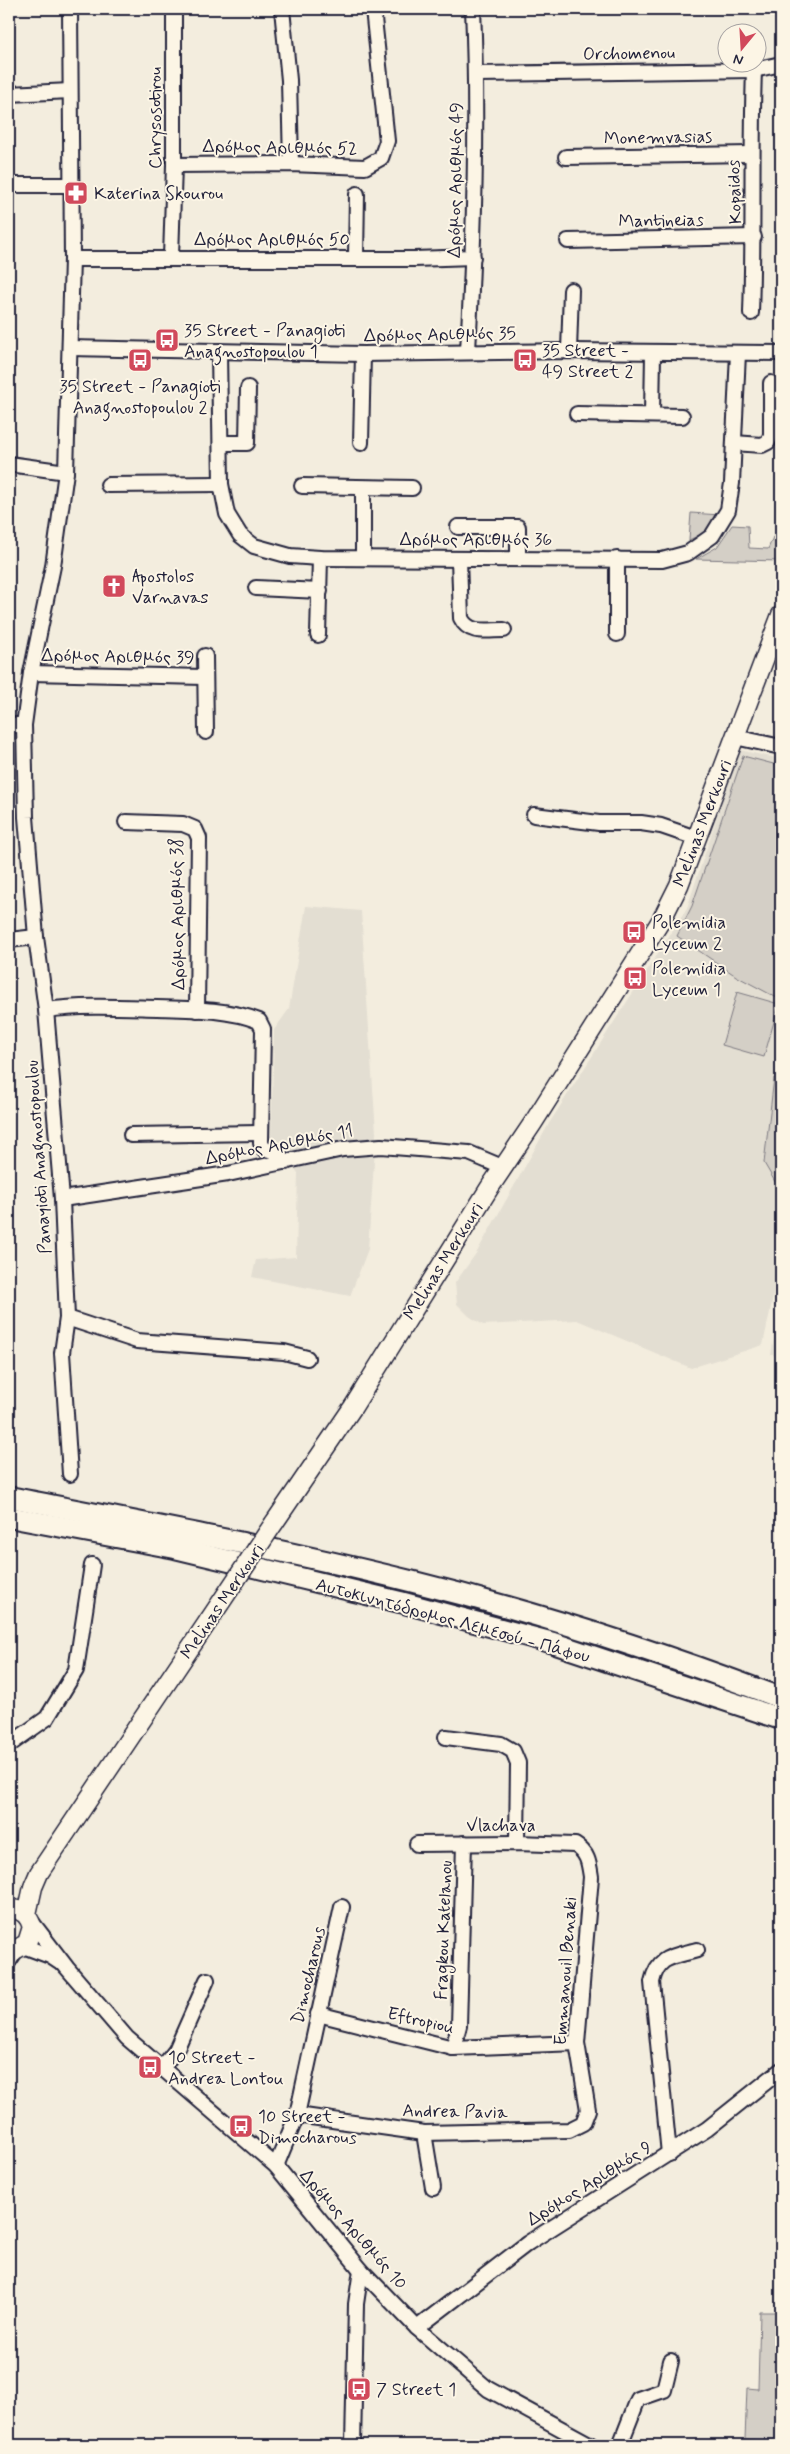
<svg xmlns="http://www.w3.org/2000/svg" width="790" height="2454" viewBox="0 0 790 2454" font-family="Mynerve,sans-serif">
<style>
.built{fill:#e3ded2}
.green{fill:#d4cfc6;stroke:#7b7880}
.lines{fill:none;stroke-linecap:round;stroke-linejoin:round}
.minor-casing{stroke:#22223b;stroke-width:18}
.major-casing{stroke:#22223b;stroke-width:21}
.highway-casing{stroke:#22223b;stroke-width:24}
.minor{stroke:#fcf5e5;stroke-width:14}
.major{stroke:#fcf5e5;stroke-width:18}
.highway{stroke:#fcf5e5;stroke-width:20}
.major-bridge-casing{stroke:#22223b;stroke-width:21;stroke-linecap:butt}
.major-bridge{stroke:#fcf5e5;stroke-width:18}
.labels{text-anchor:middle;stroke-width:4;stroke-linejoin:round;paint-order:stroke}
.street-label{font-size:18px;fill:#22223b;stroke:#fcf5e5}
.poi-label{font-size:18px;fill:#22223b;stroke:#fcf5e5;text-anchor:start}
</style>
<rect width="100%" height="100%" fill="#f3edde"/>
<filter id="ink" filterUnits="userSpaceOnUse"><feTurbulence type="fractalNoise" baseFrequency=".02" numOctaves="2"/><feDisplacementMap in="SourceGraphic" scale="10" xChannelSelector="R" yChannelSelector="G"/><feConvolveMatrix kernelMatrix="1 2 1 2 8 2 1 2 1" color-interpolation-filters="sRGB"/></filter>
<g filter="url(#ink)">
<g class="built">
<polygon points="739,750 781,759 781,1259 763,1345 691,1368 577,1320 483,1325 469,1316 457,1304 455,1283 477,1252 550,1122 687,908"/>
<polygon points="306,906 361,911 376,1133 368,1249 350,1296 252,1277 256,1260 296,1257 298,1173 271,1136 274,1030 289,1009"/>
<polygon points="781,1295 781,1356 771,1355"/>
</g>
<g class="green">
<polygon points="691,513 720,515 706,532 689,540"/>
<polygon points="732,525 748,526 749,548 768,549 773,537 781,530 781,561 696,559 717,547"/>
<polygon points="743,756 781,766 781,1000 736,976 677,936 692,906"/>
<polygon points="737,992 779,1004 764,1057 722,1045"/>
<polygon points="774,1078 781,1079 781,1192 764,1163"/>
<polygon points="760,2312 781,2312 781,2445 755,2445 755,2440 745,2439 747,2388 758,2389"/>
</g>
<g class="lines">
<g class="minor-casing">
<g id="minor">
<polyline points="282,9 289,80 291,164"/>
<polyline points="476,74 754,70 781,64"/>
<polyline points="9,94 70,91"/>
<polyline points="566,157 751,154"/>
<polyline points="174,165 291,164 365,167 381,158 387,141 373,9"/>
<polyline points="9,185 72,185"/>
<polyline points="568,241 754,237"/>
<polyline points="171,257 174,165 174,9"/>
<polyline points="356,257 357,194"/>
<polyline points="72,259 414,259 473,257"/>
<path d="M751,313C754,232 751,151 754,70"/>
<polyline points="70,348 363,354 569,351 781,353"/>
<polyline points="219,351 221,484 227,514 240,535 254,546 290,556 320,558 662,560 688,553 712,536 728,510 732,483 738,353"/>
<path d="M468,351C474,237 478,123 473,9"/>
<polyline points="569,351 571,290"/>
<polyline points="577,414 682,416"/>
<polyline points="652,415 653,353"/>
<polyline points="221,443 247,443 248,388"/>
<polyline points="361,443 363,354"/>
<polyline points="734,443 762,445 768,442 771,435 771,383"/>
<polyline points="9,464 66,472"/>
<polyline points="108,485 221,484"/>
<polyline points="302,486 412,488"/>
<polyline points="363,488 363,557"/>
<polyline points="458,527 518,527 518,558"/>
<path d="M459,559L461,618C469,635 487,630 504,630"/>
<polyline points="617,559 617,634"/>
<polyline points="256,588 320,591"/>
<polyline points="318,635 320,558"/>
<polyline points="205,656 206,732"/>
<polyline points="31,673 204,677"/>
<polyline points="9,725 24,725"/>
<polyline points="735,737 781,747"/>
<polyline points="534,815 599,823 641,823 661,826 696,838"/>
<polyline points="126,822 183,824 195,829 199,838 197,1010"/>
<polyline points="9,940 36,937"/>
<path d="M46,1010C83,1005 119,1007 157,1008C190,1009 228,1009 259,1021L263,1029L261,1143L264,1149L274,1151L286,1162"/>
<polyline points="131,1135 260,1133"/>
<polyline points="62,1199 228,1174 343,1149 381,1146 469,1153 502,1167"/>
<polyline points="67,1318 137,1341 284,1352 307,1358"/>
<polyline points="70,1474 62,1353 67,1318 62,1199 46,1010 36,937 26,817 24,725 31,673 53,566 66,472 72,259 70,9"/>
<polyline points="446,1737 501,1744 513,1751 518,1763 517,1843"/>
<polyline points="9,1745 47,1718 76,1670 92,1565"/>
<polyline points="31,1921 67,1968 127,2038 276,2166 361,2270 417,2328 488,2389 591,2445"/>
<polyline points="23,1946 50,1956 59,1962"/>
<polyline points="9,1961 17,1949"/>
<polyline points="318,2014 453,2048 577,2043"/>
<polyline points="453,2048 459,2026 464,1843"/>
<polyline points="161,2069 176,2050 207,1980"/>
<path d="M297,2115L424,2133L569,2130L583,2123L588,2110L577,2043L591,1877C589,1863 588,1853 575,1845L517,1843L417,1844"/>
<polyline points="424,2133 433,2188"/>
<path d="M669,2154L652,1982C658,1955 673,1957 697,1950"/>
<polyline points="276,2166 297,2115 342,1907"/>
<polyline points="417,2328 528,2243 707,2129 781,2070"/>
<polyline points="353,2445 356,2304 361,2270"/>
<polyline points="620,2445 638,2399 664,2390 671,2361"/>
</g>
</g>
<g class="major-casing">
<g id="major">
<polyline points="274,1523 353,1407 490,1187 533,1123 662,919 679,885 781,615"/>
<path d="M9,1909C21,1908 29,1915 32,1927L27,1943L17,1949H9"/>
<polyline points="27,1914 33,1887 39,1873 209,1620"/>
</g>
</g>
<g class="highway-casing">
<g id="highway">
<path d="M9,1497C143,1523 277,1548 410,1581C536,1612 660,1652 781,1698"/>
<polyline points="9,1517 175,1548 400,1602 553,1643 781,1719"/>
</g>
</g>
<use href="#minor" class="minor"/>
<use href="#major" class="major"/>
<use href="#highway" class="highway"/>
<g class="major-bridge-casing">
<polyline id="major-bridge" points="209,1620 274,1523"/>
</g>
<use href="#major-bridge" class="major-bridge"/>
</g>
</g>
<defs>
<g id="pharmacy-square" transform="scale(1.25)"><rect x="-9" y="-9" width="18" height="18" rx="4" fill="#d1495b" stroke="#fcf5e5"/><path d="M-2-6h4v4h4v4h-4v4h-4v-4h-4v-4h4Z" fill="#fff"/></g>
<g id="bus-square" transform="scale(1.25)"><rect x="-9" y="-9" width="18" height="18" rx="4" fill="#d1495b" stroke="#fcf5e5"/><path d="M-5-6H5V4H4V6H2V4H-2V6H-4V4H-5ZM-3.5-4V0h7V-4ZM-3.5 1.2v1.5H-2V1.2ZM2 1.2v1.5H3.5V1.2Z" fill="#fff"/></g>
<g id="church-square" transform="scale(1.25)"><rect x="-9" y="-9" width="18" height="18" rx="4" fill="#d1495b" stroke="#fcf5e5"/><path d="M-1.2-6h2.4v3.5h3.3v2.4h-3.3V6h-2.4V-.1h-3.3v-2.4h3.3Z" fill="#fff"/></g>
</defs>
<g fill-rule="evenodd">
<use href="#pharmacy-square" x="76" y="193"/>
<use href="#bus-square" x="167" y="340"/>
<use href="#bus-square" x="140" y="360"/>
<use href="#bus-square" x="525" y="360"/>
<use href="#church-square" x="114" y="586"/>
<use href="#bus-square" x="634" y="932"/>
<use href="#bus-square" x="635" y="978"/>
<use href="#bus-square" x="150" y="2067"/>
<use href="#bus-square" x="241" y="2126"/>
<use href="#bus-square" x="359" y="2389"/>
</g>
<g class="labels">
<g class="street-label">
<text transform="translate(629 53) rotate(-1)" y="6">Orchomenou</text>
<text transform="translate(155 118) rotate(-90)" y="6">Chrysosotirou</text>
<text transform="translate(658 137) rotate(-1)" y="6">Monemvasias</text>
<text transform="translate(280 147) rotate(1)" y="6">Δρόμος Αριθμός 52</text>
<text transform="translate(455 180) rotate(-89)" y="6">Δρόμος Αριθμός 49</text>
<text transform="translate(734 192) rotate(-92)" y="6">Kopaidos</text>
<text transform="translate(661 220) rotate(-1)" y="6">Mantineias</text>
<text x="272" y="245">Δρόμος Αριθμός 50</text>
<text transform="translate(440 334) rotate(-1)" y="6">Δρόμος Αριθμός 35</text>
<text x="476" y="545">Δρόμος Αριθμός 36</text>
<text transform="translate(118 656) rotate(1)" y="6">Δρόμος Αριθμός 39</text>
<text transform="translate(702 823) rotate(-69)" y="6">Melinas Merkouri</text>
<text transform="translate(177 914) rotate(-91)" y="6">Δρόμος Αριθμός 38</text>
<text transform="translate(279 1144) rotate(-11)" y="6">Δρόμος Αριθμός 11</text>
<text transform="translate(38 1157) rotate(-94)" y="6">Panayioti Anagnostopoulou</text>
<text transform="translate(443 1261) rotate(-58)" y="6">Melinas Merkouri</text>
<text transform="translate(222 1601) rotate(-56)" y="6">Melinas Merkouri</text>
<text transform="translate(453 1620) rotate(15)" y="6">Αυτοκινητόδρομος Λεμεσού - Πάφου</text>
<text x="501" y="1831">Vlachava</text>
<text transform="translate(443 1930) rotate(-88)" y="6">Fragkou Katelanou</text>
<text transform="translate(565 1971) rotate(-86)" y="6">Emmanouil Benaki</text>
<text transform="translate(308 1975) rotate(-77)" y="6">Dimocharous</text>
<text transform="translate(421 2020) rotate(13)" y="6">Eftropiou</text>
<text transform="translate(455 2111) rotate(1)" y="6">Andrea Pavia</text>
<text transform="translate(589 2183) rotate(-32)" y="6">Δρόμος Αριθμός 9</text>
<text transform="translate(354 2229) rotate(49)" y="6">Δρόμος Αριθμός 10</text>
</g>
<g class="poi-label">
<text x="94" y="199">Katerina Skourou</text>
<text x="184" y="336">35 Street - Panagioti<tspan x="184" dy="21">Anagnostopoulou 1</tspan></text>
<text x="542" y="356">35 Street -<tspan x="542" dy="21">49 Street 2</tspan></text>
<text x="140" y="392" text-anchor="middle">35 Street - Panagioti<tspan x="140" dy="21">Anagnostopoulou 2</tspan></text>
<text x="132" y="582">Apostolos<tspan x="132" dy="21">Varnavas</tspan></text>
<text x="652" y="928">Polemidia<tspan x="652" dy="21">Lyceum 2</tspan></text>
<text x="652" y="974">Polemidia<tspan x="652" dy="21">Lyceum 1</tspan></text>
<text x="168" y="2063">10 Street -<tspan x="168" dy="21">Andrea Lontou</tspan></text>
<text x="258" y="2122">10 Street -<tspan x="258" dy="21">Dimocharous</tspan></text>
<text x="376" y="2395">7 Street 1</text>
</g>
</g>
<rect width="790" height="2454" fill="none" stroke="#fcf5e5" stroke-width="30"/>
<rect x="15" y="15" width="760" height="2424" fill="none" stroke="#22223b" stroke-width="2" filter="url(#ink)"/>
<g transform="translate(742 48) rotate(198)"><circle r="24" fill="#fcf5e5" stroke="#a5a1a1"/>
<path d="M0-4L9 19L0 12L-9 19Z" fill="#d1495b"/>
<text y="-8" font-size="14" font-weight="bold" text-anchor="middle" fill="#22223b">N</text>
</g>
</svg>
